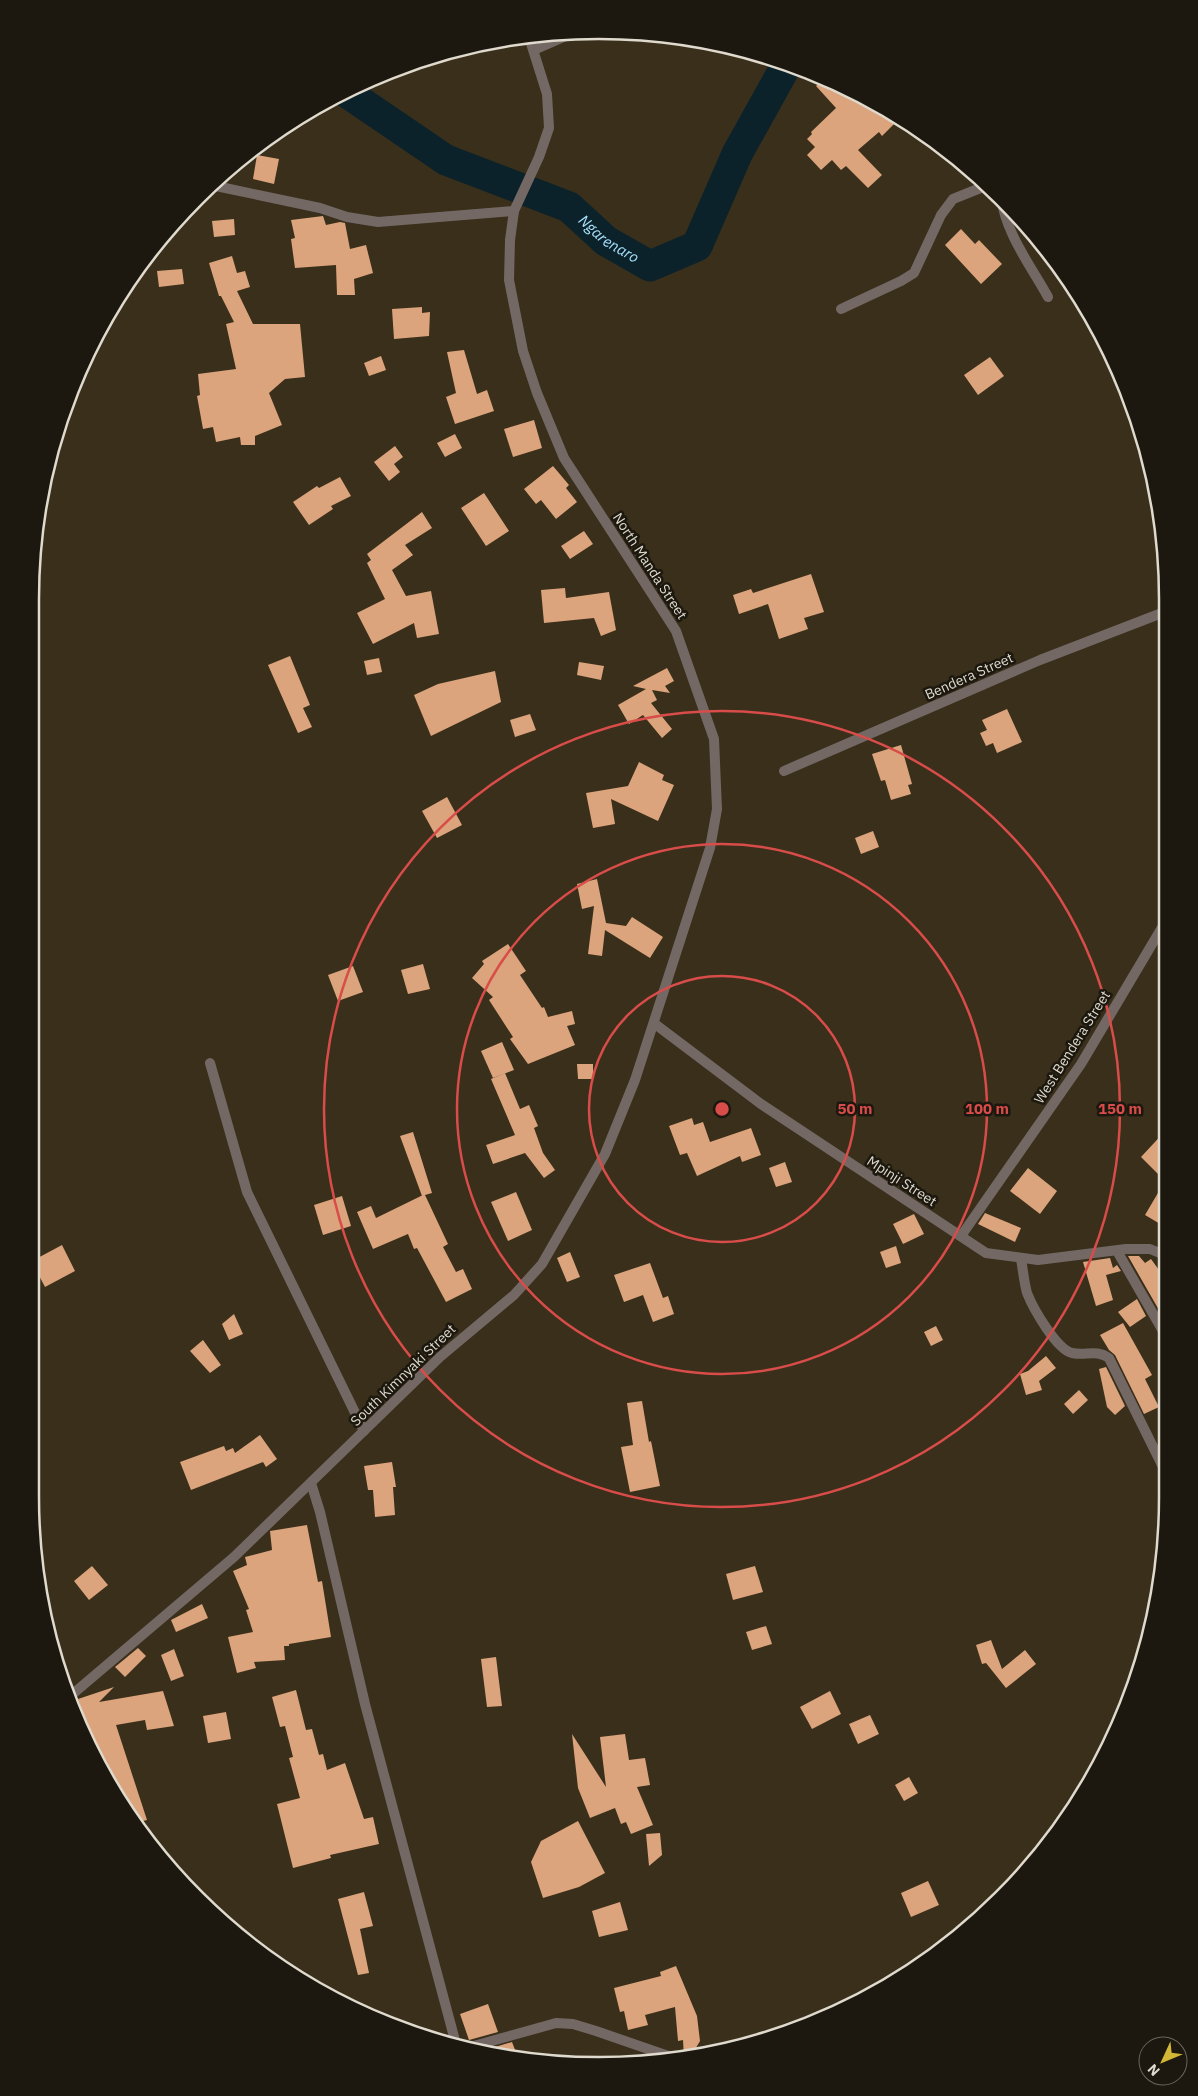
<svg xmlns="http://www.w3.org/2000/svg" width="1198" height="2096" viewBox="0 0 1198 2096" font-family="'IBM Plex Sans',sans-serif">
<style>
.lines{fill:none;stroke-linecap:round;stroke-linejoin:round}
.river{stroke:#0b222b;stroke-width:31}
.building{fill:#dca47c}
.minor{stroke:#746865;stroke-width:10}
.ring{fill:none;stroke:#d84c49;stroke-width:2.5}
.labels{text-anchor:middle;stroke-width:5;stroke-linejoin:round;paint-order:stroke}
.street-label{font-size:14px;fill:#dfdacd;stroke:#1c180f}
.water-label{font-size:15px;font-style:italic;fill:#a8e1fc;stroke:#1c180f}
.rim{fill:none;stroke:#dfdacd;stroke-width:2.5}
.centre{fill:#d84c49;stroke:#1c180f;stroke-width:2.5}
.ring-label{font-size:15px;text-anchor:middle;font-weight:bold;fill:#d84c49;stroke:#1c180f;stroke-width:5;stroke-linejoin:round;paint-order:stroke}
</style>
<rect width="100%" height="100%" fill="#392f1b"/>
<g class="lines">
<path class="river" id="s1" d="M346,92L446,160L569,207L606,241L650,266L697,246L737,154L787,64"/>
</g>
<g class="building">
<polygon points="825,78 878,106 895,123 882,136 879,132 858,150 882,175 868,188 846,166 841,170 832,160 821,170 807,155 815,147 807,139 812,134 811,132 836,108 816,86"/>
<polygon points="257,155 279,159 274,184 253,179"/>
<polygon points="323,216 326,225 340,222 345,223 350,249 366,245 373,273 354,279 355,295 337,295 336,265 295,268 291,239 295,238 291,220"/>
<polygon points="234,219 235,235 214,237 212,221"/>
<polygon points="961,229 975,244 979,240 1002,264 981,284 945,245"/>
<polygon points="232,256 237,273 245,271 250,287 237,291 253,324 300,324 305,377 285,379 269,393 282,425 255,436 255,445 241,445 240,437 216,442 213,427 203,429 197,396 200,395 198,374 236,369 226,324 234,322 221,296 219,296 209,263"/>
<polygon points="182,269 184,284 159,287 157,271"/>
<polygon points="422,307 422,313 430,312 429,336 394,339 392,309"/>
<polygon points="464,350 477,394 487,390 494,411 455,424 446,397 456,393 447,352"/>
<polygon points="381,356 386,370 369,376 364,363"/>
<polygon points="990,357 1004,376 978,395 964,375"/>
<polygon points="534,420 542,448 513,457 504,429"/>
<polygon points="455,434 462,448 445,457 437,443"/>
<polygon points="395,446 403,457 394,464 400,472 389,481 374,462"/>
<polygon points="553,466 569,485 566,488 577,502 556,519 541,500 536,504 524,489"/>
<polygon points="340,477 351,496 331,506 333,509 309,525 293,502 317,486 319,488"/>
<polygon points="484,493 509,531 486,546 461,508"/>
<polygon points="422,512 432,528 405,545 413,555 392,570 406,596 431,591 439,634 417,638 414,623 373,644 357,613 385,599 367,563 371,560 367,554"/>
<polygon points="584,531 593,544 570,559 561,546"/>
<polygon points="811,574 824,612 804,618 808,629 779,639 768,604 739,614 733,595 751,589 753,593"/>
<polygon points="565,588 566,598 609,592 616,630 601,636 594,618 544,623 541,590"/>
<polygon points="290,656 310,705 303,708 312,727 298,733 268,665"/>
<polygon points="379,658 382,672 367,675 364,661"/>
<polygon points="579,662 604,666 601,680 577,675"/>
<polygon points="667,668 674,681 665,686 670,693 652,690 657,700 651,703 672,729 662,738 643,715 629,724 618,705 646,689 633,686"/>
<polygon points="495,671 501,702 431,736 414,695 438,684"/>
<polygon points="1007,709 1022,742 997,753 993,743 986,746 980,733 987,730 982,720"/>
<polygon points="530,714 536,730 515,737 510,720"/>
<polygon points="901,745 912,784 908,785 911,794 891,800 885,780 881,781 872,754"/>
<polygon points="639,762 664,775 662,780 674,785 658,821 611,799 615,824 593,828 586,793 628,786"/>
<polygon points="447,797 462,825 437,838 422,811"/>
<polygon points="873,831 879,847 861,854 855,838"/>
<polygon points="597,879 606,923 626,926 632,917 663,937 650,958 605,930 602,956 588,954 594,906 582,909 577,884"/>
<polygon points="508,944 526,971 520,975 542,1008 544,1007 548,1017 572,1011 575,1024 567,1026 575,1045 528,1064 510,1039 513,1037 489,1000 493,997 472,978 484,964 482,961"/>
<polygon points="423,964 430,989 408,994 401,970"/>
<polygon points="353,966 363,992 338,1001 328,975"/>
<polygon points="502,1042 514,1070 493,1078 481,1051"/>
<polygon points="577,1064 593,1064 593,1079 578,1079"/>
<polygon points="505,1073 520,1109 529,1105 538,1126 534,1128 543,1153 555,1170 544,1178 525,1153 493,1164 486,1145 515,1135 491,1079"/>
<polygon points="692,1118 694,1125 703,1122 710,1142 751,1128 761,1155 742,1162 740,1156 697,1176 687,1153 680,1155 669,1126"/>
<polygon points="1167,1129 1167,1228 1145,1215 1165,1181 1141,1157"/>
<polygon points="413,1132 432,1193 425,1195 448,1244 443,1247 456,1272 463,1269 472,1289 446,1302 417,1248 414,1249 408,1234 373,1249 357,1212 371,1206 376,1218 423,1195 422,1196 400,1136"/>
<polygon points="785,1162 792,1182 776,1187 769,1168"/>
<polygon points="1028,1168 1057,1191 1040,1214 1010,1191"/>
<polygon points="516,1192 532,1230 508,1241 491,1202"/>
<polygon points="342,1196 351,1226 323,1235 314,1205"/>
<polygon points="985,1213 1021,1228 1015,1242 978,1224"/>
<polygon points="914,1214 924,1234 903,1244 893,1224"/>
<polygon points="62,1245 75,1271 45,1287 34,1266 34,1260"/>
<polygon points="896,1246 901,1263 886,1268 880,1252"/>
<polygon points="570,1252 580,1277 567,1282 557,1258"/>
<polygon points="1128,1256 1139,1256 1145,1263 1151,1259 1167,1281 1167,1324"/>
<polygon points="1110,1258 1113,1268 1117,1265 1121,1271 1106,1275 1113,1300 1096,1306 1083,1262"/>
<polygon points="650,1263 663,1298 668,1296 674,1314 653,1322 643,1295 624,1302 614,1275"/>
<polygon points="1137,1299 1146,1316 1130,1327 1118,1312"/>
<polygon points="234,1314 243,1334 229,1340 222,1324"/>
<polygon points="1123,1323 1152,1375 1145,1379 1159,1407 1144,1414 1115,1355 1109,1350 1100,1335"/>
<polygon points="936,1326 943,1340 931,1346 924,1332"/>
<polygon points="203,1340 221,1365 210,1373 190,1351"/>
<polygon points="1046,1356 1056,1368 1039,1381 1042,1390 1026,1395 1020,1374 1028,1371"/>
<polygon points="1106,1367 1125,1406 1115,1415 1107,1407 1099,1369"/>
<polygon points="1079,1390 1088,1400 1073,1414 1064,1404"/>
<polygon points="642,1401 649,1442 651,1441 660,1486 630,1492 621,1447 633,1445 627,1403"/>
<polygon points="260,1435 277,1459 266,1467 263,1462 191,1490 180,1462 224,1446 226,1451 233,1448 235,1453"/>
<polygon points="392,1462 396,1487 393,1487 395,1515 375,1517 373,1490 368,1490 364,1466"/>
<polygon points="307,1525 318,1582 322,1581 331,1637 289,1644 289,1646 284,1646 285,1660 254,1662 256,1668 237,1673 228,1637 253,1632 246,1610 249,1609 233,1571 247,1565 245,1557 272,1550 270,1531"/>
<polygon points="92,1566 108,1585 89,1600 74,1581"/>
<polygon points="755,1566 763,1592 733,1600 726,1574"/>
<polygon points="202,1604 208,1618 176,1632 171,1620"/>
<polygon points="766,1626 772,1644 752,1650 746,1632"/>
<polygon points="991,1640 1002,1669 1025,1650 1036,1664 1006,1688 986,1663 982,1664 976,1645"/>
<polygon points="138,1648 146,1656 125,1677 115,1667"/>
<polygon points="174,1649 184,1676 171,1681 161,1655"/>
<polygon points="496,1657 502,1706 487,1707 481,1659"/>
<polygon points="114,1687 99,1702 163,1691 174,1726 147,1730 145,1720 116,1725 147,1820 135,1823 102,1771 78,1699"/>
<polygon points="296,1690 306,1730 312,1729 319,1755 323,1754 327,1770 345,1763 364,1819 373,1817 379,1844 330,1855 331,1858 293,1868 277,1804 300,1798 289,1758 293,1757 285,1726 280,1727 272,1697"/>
<polygon points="830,1691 841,1714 812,1729 800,1707"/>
<polygon points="226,1712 231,1739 208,1743 203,1716"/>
<polygon points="870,1715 879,1734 858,1744 849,1724"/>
<polygon points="572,1734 606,1787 600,1737 625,1734 629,1760 645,1758 650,1785 637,1787 653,1825 631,1834 626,1822 621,1824 615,1808 590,1818 578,1788"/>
<polygon points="909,1777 918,1793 904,1801 895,1785"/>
<polygon points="578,1821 605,1873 579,1887 543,1898 531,1862 541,1841"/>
<polygon points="660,1833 662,1855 649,1866 646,1834"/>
<polygon points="928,1881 939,1905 911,1917 901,1893"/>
<polygon points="364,1892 373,1926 360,1929 369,1973 358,1975 338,1899"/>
<polygon points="620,1902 628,1930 599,1937 592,1911"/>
<polygon points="676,1966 697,2016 700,2041 690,2058 684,2058 683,2040 678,2041 675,2007 645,2015 648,2025 628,2030 624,2011 620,2012 614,1988 661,1976 660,1972"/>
<polygon points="488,2004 498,2032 469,2040 460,2014"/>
<polygon points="512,2042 519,2060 478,2052"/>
</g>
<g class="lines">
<g class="minor">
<polyline points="534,50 575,32"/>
<polyline points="211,185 320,208 347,217 378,222 514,211"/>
<path d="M1001,196C1005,233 1031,266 1048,297"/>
<polyline points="841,309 901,281 914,273 941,215 953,199 988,185"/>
<polyline points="784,771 1040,660 1167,611"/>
<polyline points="655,1024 761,1104 986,1253 1038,1260 1126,1249 1150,1249 1167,1256"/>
<polyline points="210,1063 247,1192 364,1431"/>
<polyline points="961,1236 1081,1064 1167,919"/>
<polyline points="1117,1251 1167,1338"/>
<path d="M1021,1259C1023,1270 1024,1282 1027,1293C1033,1308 1056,1349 1072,1353C1086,1356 1096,1349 1109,1358L1167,1475"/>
<polyline points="311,1483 320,1512 365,1704 457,2048"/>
<polyline points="68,1698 234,1557 440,1357 514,1295 542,1264 605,1154 635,1080 710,848 717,809 714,739 676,631 564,458 537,393 523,351 509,280 510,240 514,211 539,157 549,128 547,94 529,37"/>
<polyline points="463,2049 556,2023 573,2024 596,2031 677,2059"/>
</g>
</g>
<g class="ring">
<circle cx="722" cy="1109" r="133"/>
<circle cx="722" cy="1109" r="265"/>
<circle cx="722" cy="1109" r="398"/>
</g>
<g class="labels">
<g class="street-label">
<text transform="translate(650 566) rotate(57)" y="5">North Manda Street</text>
<text transform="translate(969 676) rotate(-24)" y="5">Bendera Street</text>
<text transform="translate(1072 1047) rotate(-58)" y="5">West Bendera Street</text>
<text transform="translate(902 1181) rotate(33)" y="5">Mpinji Street</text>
<text transform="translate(403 1375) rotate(-44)" y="5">South Kimnyaki Street</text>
</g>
<g class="water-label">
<text dy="5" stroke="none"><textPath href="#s1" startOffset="304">Ngarenaro</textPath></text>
</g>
</g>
<path d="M0 0H1198V2096H0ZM599 39H599A560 560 0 0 1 1159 599V1497A560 560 0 0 1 599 2057H599A560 560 0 0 1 39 1497V599A560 560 0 0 1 599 39Z" fill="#1c180f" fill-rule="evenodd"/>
<path class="rim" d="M599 39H599A560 560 0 0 1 1159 599V1497A560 560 0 0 1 599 2057H599A560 560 0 0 1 39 1497V599A560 560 0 0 1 599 39Z"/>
<circle cx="722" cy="1109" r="8" class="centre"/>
<g class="ring-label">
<text x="855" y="1114">50 m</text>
<text x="987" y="1114">100 m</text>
<text x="1120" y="1114">150 m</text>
</g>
<g transform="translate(1163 2061) rotate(226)"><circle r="24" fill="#1c180f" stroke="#6a665b"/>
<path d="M0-4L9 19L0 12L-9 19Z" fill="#d3b635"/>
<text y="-8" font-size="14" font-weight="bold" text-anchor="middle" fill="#dfdacd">N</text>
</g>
</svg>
